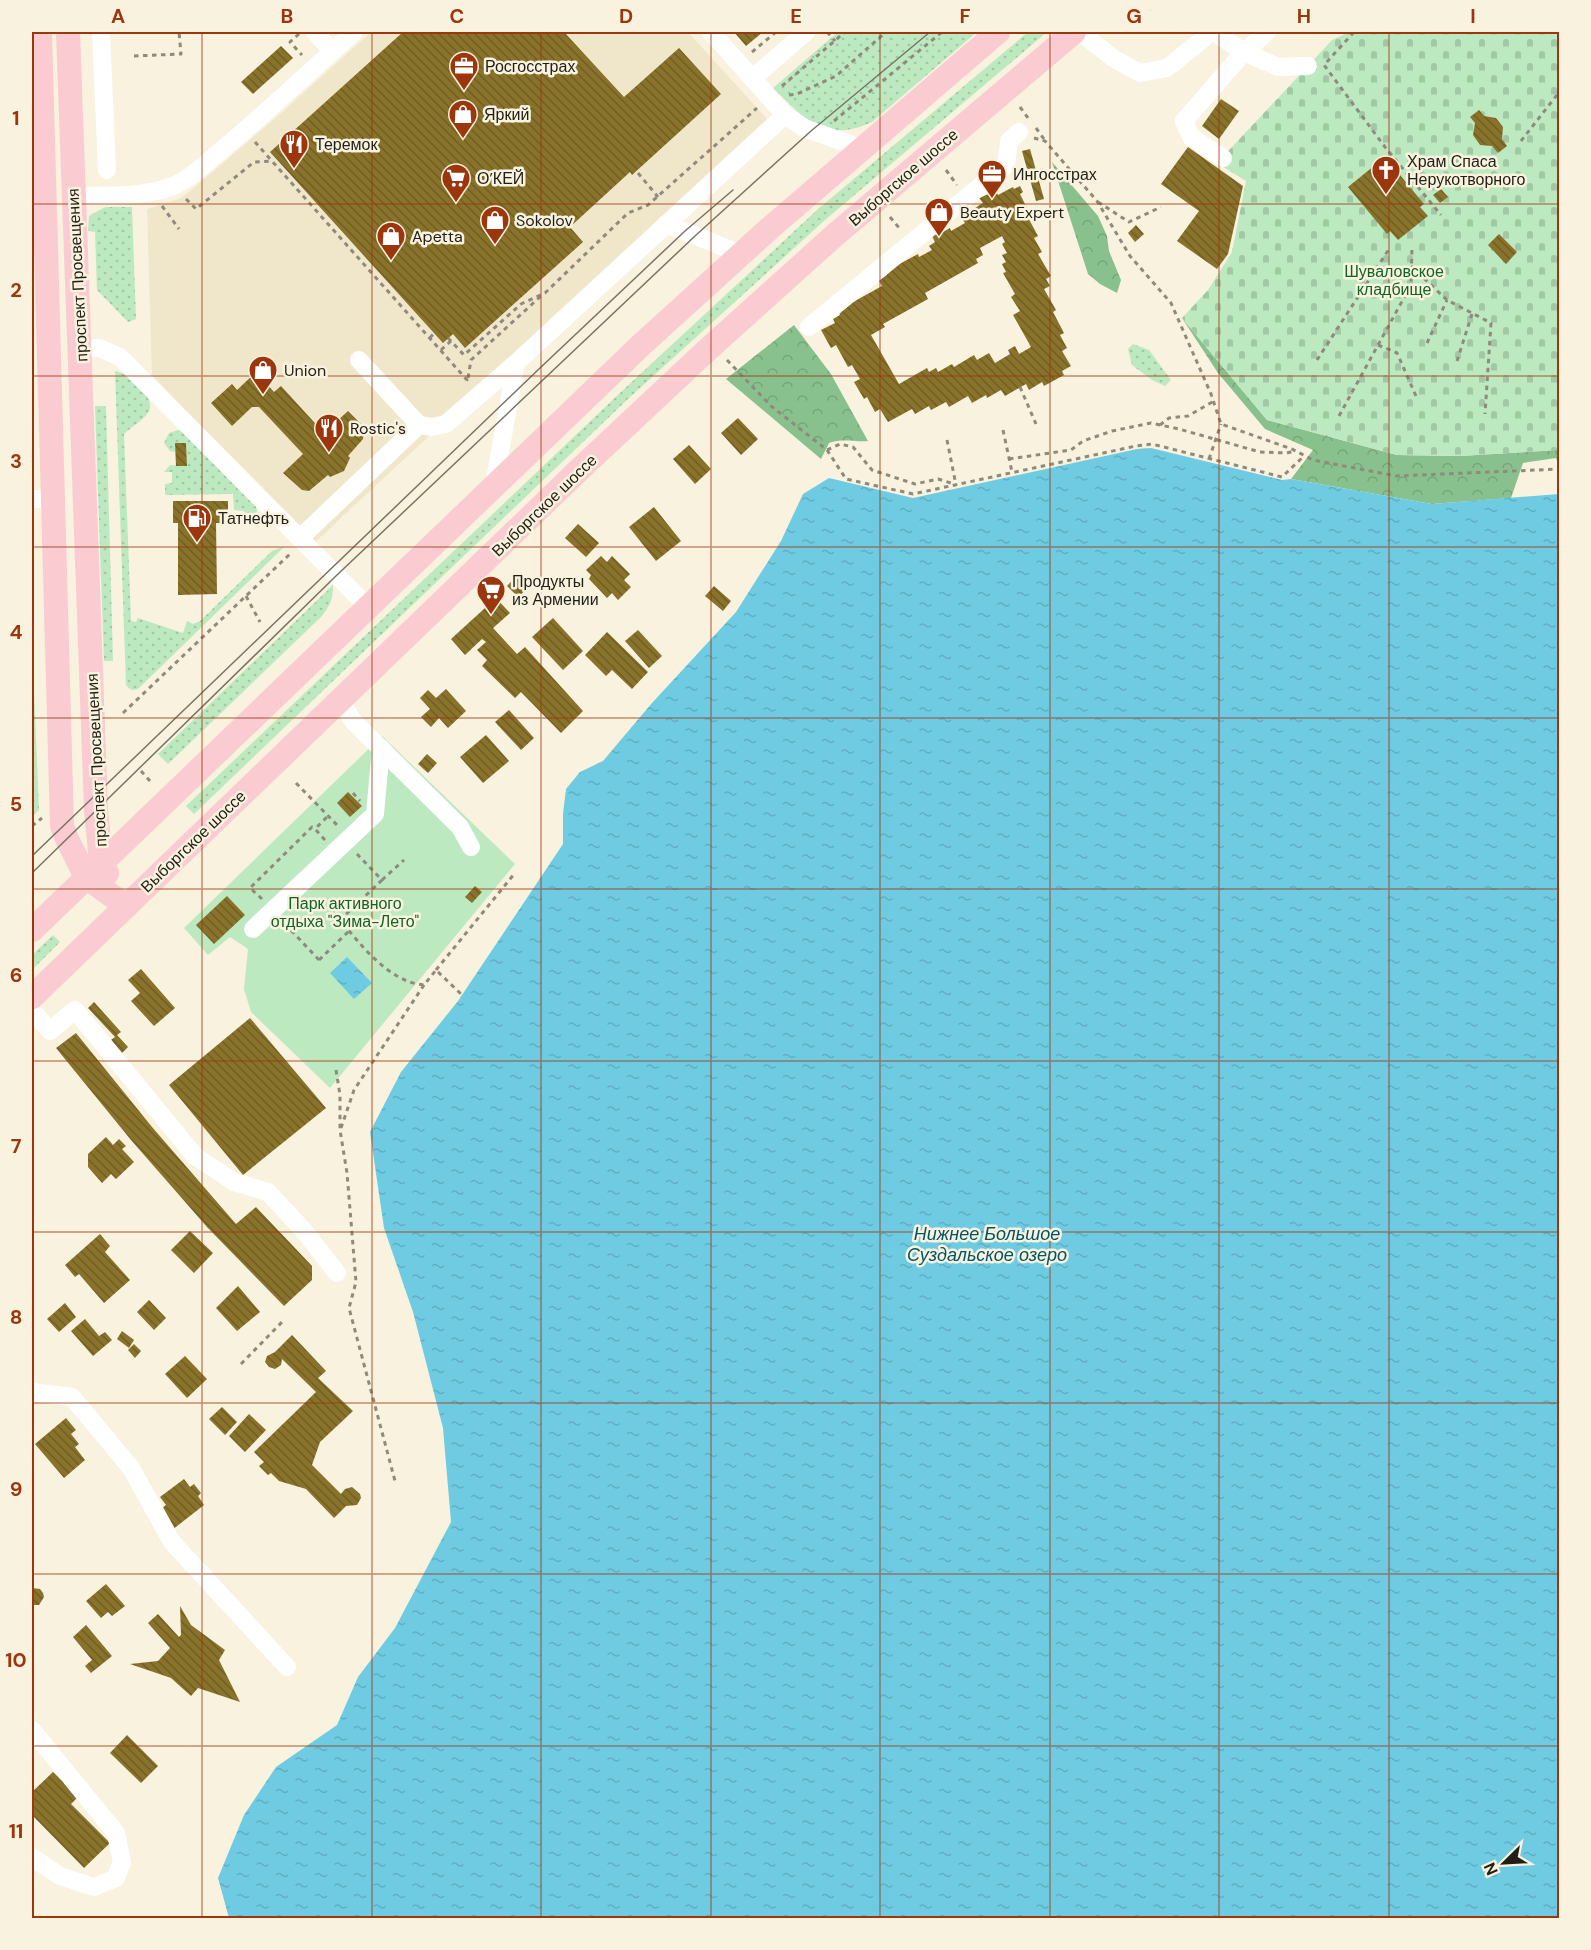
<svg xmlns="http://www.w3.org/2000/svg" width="1591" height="1950" viewBox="0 0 1591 1950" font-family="'DM Sans',sans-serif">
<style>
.built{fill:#f0e7cb}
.grass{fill:url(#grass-dots)}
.forest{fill:url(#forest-crowns)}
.cemetery{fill:url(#cemetery-stones)}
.green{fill:#bde9c1}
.water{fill:url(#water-ripples)}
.building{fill:url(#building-back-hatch);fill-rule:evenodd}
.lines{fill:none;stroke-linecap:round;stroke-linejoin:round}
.path{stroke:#8f8a7c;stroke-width:3;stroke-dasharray:4.5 4.5;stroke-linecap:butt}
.minor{stroke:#fff;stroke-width:18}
.major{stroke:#facbd1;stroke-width:24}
.tram{stroke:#787467;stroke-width:1.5}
.grid{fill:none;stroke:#9c360d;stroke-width:1.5;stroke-opacity:0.55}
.labels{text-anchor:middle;stroke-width:5;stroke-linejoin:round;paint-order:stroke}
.poi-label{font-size:16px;fill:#201e16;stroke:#f9f2de;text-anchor:start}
.street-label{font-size:16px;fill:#201e16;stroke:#f9f2de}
.park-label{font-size:16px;fill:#0f6526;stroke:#f9f2de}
.water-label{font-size:18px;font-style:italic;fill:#005565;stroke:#f9f2de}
.neatline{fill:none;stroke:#9c360d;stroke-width:2}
.grid-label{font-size:20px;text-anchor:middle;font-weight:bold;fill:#9c360d}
</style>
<defs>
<pattern id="grass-dots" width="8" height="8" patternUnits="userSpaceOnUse" patternTransform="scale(1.5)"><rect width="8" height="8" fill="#bde9c1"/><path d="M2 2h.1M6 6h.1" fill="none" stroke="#a2c7a5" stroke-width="1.8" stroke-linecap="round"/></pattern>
<pattern id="forest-crowns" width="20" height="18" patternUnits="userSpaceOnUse" patternTransform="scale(1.5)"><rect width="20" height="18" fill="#88c18e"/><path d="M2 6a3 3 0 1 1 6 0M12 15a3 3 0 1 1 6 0" fill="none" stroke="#75a57a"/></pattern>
<pattern id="cemetery-stones" width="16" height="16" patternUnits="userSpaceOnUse" patternTransform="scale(1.5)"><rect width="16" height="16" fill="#bde9c1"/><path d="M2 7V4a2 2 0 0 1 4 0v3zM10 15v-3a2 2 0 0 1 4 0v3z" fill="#a2c7a5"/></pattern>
<pattern id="water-ripples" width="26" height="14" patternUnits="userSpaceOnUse" patternTransform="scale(1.5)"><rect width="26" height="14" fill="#6ecbe2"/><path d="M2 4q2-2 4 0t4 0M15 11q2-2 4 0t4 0" fill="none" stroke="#5faec1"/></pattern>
<pattern id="building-back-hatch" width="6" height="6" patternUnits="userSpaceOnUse" patternTransform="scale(1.5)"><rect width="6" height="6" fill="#89732b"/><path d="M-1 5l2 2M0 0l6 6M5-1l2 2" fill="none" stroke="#705e24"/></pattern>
</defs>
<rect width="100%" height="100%" fill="#f9f2de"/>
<polygon class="built" points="371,32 688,32 768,120 313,544 152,375 147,209 179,199 189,192 271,122"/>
<g class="grass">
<path d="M838,32H977L872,122C825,144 805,119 773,88Z"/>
<polygon points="1028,32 1047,32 825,220 629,398 194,814 186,806 622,391 817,210"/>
<polygon points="105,207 132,207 136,319 128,322 97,290 95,232 88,231 89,216"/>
<polygon points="1133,344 1149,350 1171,380 1165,386 1152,380 1132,365 1128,349"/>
<path d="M115,371C129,373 156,396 149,411C144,420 131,427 124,434L131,621L136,622L138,618L183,633L187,621L193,624L200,621L272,551L285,546L138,689C132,691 130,690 126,685Z"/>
<polygon points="95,406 106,406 113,661 104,661"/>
<polygon points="178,430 182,431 256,506 257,512 251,520 245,519 244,511 234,510 233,494 165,495 165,484 172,483 172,472 164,472 170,465 187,466 186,443 175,443 175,452 170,451 164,443 169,433"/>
<path d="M333,585C333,599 330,606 321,617L168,764L158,754Z"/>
<polygon points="32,642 39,810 32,817"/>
<polygon points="53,935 60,942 32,970 32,955"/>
</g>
<g class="forest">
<polygon points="1052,162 1098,216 1107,236 1109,251 1121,280 1117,293 1100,284 1088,274"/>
<polygon points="1182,318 1267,420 1397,455 1460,456 1559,450 1559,466 1556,458 1523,463 1511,498 1432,504 1291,479 1313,450 1265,429 1218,373"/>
<path d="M794,325L831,374L868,441C854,442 842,438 829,443L821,459L726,379Z"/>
</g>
<polygon class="cemetery" points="1342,32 1559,32 1559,450 1460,456 1397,455 1267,420 1182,318 1208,290 1232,252 1246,181 1217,163 1308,66 1332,40 1343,35"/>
<polygon class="green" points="382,736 515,864 330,1088 251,1012 244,989 248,949 230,937 208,955 184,928"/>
<g class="water">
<polygon points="1151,448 1282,480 1291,479 1432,504 1559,494 1559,1918 229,1918 218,1878 244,1815 276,1767 337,1725 358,1677 395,1628 451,1522 443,1428 413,1312 384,1228 370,1132 401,1072 458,1001 563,844 563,814 566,789 580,772 603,761 652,703 736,612 781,541 803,494 829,478 913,498 1137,449"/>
<polygon points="347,957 372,983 354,999 330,973"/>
</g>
<g class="building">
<polygon points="403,32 564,32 624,97 679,48 721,94 632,175 630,172 570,227 583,242 465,348 453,334 443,343 270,152"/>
<polygon points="734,32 763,32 746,46"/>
<polygon points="281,46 293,58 253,94 241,82"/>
<polygon points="1221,99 1239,111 1219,139 1202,126"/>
<polygon points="1479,110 1484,116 1496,118 1503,127 1502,139 1507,146 1498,153 1492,146 1480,145 1473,135 1475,123 1470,117"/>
<polygon points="1188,147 1243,186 1228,254 1217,269 1177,241 1199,211 1161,184"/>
<polygon points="1030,149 1044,199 1036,201 1022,151"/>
<polygon points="1385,157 1424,204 1420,207 1428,216 1398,240 1390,231 1387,234 1348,187"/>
<path d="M1020,186L1023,192L1020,194L1028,210L1025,212L1038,236L1034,238L1042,252L1038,254L1051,276L1046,279L1050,286L1044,289L1056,310L1053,312L1064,333L1060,335L1067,348L1062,351L1071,366L1062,371L1064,375L1044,386L1042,382L1029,390L1026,384L1005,396L1001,390L987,398L986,395L972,403L968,396L949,407L946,402L931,410L929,406L915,414L912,409L888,422L880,409L875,412L867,397L864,399L854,382L860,379L852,365L848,367L836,345L831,348L821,330L835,323L833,319L840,315L837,309L846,306L882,286L878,279L887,275L884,270L892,268L918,254L919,257L932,250L929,246L935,242L932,236L942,230L943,232L950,228L951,231L965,223L963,220L978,212L975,208L983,203L979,198L996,191L998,195L1013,187L1014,189ZM1002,236L1005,242L1002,244L1007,253L1002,255L1006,262L1002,264L1006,272L1003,273L1015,294L1011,297L1020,311L1013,315L1031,347L1019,354L1015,346L1008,350L1010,354L995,363L989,353L977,360L974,355L954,367L952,364L938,372L936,368L929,372L927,368L899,384L871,335L885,327L883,324L928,299L925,293L978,263L976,259L983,255L980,248Z"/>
<polygon points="1441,189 1448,197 1440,203 1433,195"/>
<polygon points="1136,225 1144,234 1135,242 1128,233"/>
<polygon points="1499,234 1517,252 1506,264 1488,245"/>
<polygon points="256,372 274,392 281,386 324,433 348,411 363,426 364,433 363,439 348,456 350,458 344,471 330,477 328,475 309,491 302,490 283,473 303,454 259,407 252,407 232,426 211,403 232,384 237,390"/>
<polygon points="738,418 758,439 741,455 721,433"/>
<polygon points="175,443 186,443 187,466 176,466"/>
<polygon points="689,445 711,469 695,484 673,459"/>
<polygon points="173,501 228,501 228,523 216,523 217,594 178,595 178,523 173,523"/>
<polygon points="654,507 681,541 656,561 629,527"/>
<polygon points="578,524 599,543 586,557 565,538"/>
<polygon points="601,556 607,562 612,556 630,574 624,580 631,587 618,600 612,593 607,598 589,579 591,575 586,570"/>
<polygon points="519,573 530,586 518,597 507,586"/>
<polygon points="714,586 731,601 723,611 705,596"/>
<polygon points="496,598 510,613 493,628 517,654 525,647 583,711 561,733 521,692 515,698 482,666 487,660 477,650 486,642 482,639 465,655 451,639"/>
<polygon points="553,618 583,651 563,670 532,637"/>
<polygon points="638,630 662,656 649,668 625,641"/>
<polygon points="607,632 648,672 632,689 612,670 606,676 585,655"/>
<polygon points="446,689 466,711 448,728 439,718 431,727 421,717 430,709 420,698 428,690 436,698"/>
<polygon points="509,710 534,738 521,750 495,722"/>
<polygon points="486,735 509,761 483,783 460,757"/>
<polygon points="427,754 437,763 428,773 418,764"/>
<polygon points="348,792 362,806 350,817 337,803"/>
<polygon points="475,886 482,892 472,903 465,897"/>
<polygon points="227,896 245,915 214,944 196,925"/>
<polygon points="141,969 175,1008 154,1026 131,1001 140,993 128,980"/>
<polygon points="94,1002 121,1032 117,1035 128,1047 122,1053 111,1040 115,1037 88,1008"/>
<polygon points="250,1018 326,1108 243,1175 169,1085"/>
<polygon points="76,1033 152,1127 236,1224 256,1207 312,1266 312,1280 284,1306 207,1227 131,1140 56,1048"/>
<polygon points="106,1137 113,1145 119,1139 126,1146 122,1149 134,1162 116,1179 111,1174 102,1183 88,1167 88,1154"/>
<polygon points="190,1231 213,1253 194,1273 171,1250"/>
<polygon points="100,1234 110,1246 105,1252 130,1280 104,1303 79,1274 75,1277 65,1265"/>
<polygon points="238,1286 260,1312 237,1331 216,1308"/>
<polygon points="149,1300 166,1318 154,1330 137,1312"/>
<polygon points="65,1303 76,1317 59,1332 47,1319"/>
<polygon points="85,1319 99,1336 105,1332 112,1340 93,1356 71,1331"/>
<polygon points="122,1331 134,1340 129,1348 117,1339"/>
<polygon points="292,1335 326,1371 318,1378 353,1411 320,1442 312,1465 341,1494 345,1489 352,1487 360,1494 361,1498 357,1505 346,1506 334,1518 306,1489 279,1481 271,1473 268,1475 259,1466 264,1462 254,1452 316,1392 282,1359 281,1365 275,1369 269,1367 265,1362 267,1356 275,1352"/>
<polygon points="134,1344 141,1351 135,1358 128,1350"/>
<polygon points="185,1356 207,1379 187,1398 165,1374"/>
<polygon points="222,1407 237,1422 225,1435 209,1419"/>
<polygon points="249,1414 266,1430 245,1452 229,1436"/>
<polygon points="66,1418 76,1430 71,1434 79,1444 75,1447 85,1460 64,1478 35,1444"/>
<polygon points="184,1479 190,1487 194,1484 201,1493 198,1496 204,1505 172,1530 158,1511 166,1505 160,1497"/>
<polygon points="106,1584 125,1606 112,1616 108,1612 101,1618 86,1601"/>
<polygon points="32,1588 40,1589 43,1593 44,1597 39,1605 32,1605"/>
<polygon points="180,1606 191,1625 225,1650 219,1660 240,1702 198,1688 191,1696 171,1678 130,1664 158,1661 170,1648 148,1623 158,1614 179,1637 181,1635"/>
<polygon points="86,1625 112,1656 91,1673 85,1666 92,1660 73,1637"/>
<polygon points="127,1735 158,1766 141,1783 110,1753"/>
<polygon points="53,1772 61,1780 65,1775 77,1798 71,1804 110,1843 84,1868 32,1815 32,1792"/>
</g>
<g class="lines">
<g class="path">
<polyline points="827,32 835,41"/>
<polyline points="1354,32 1324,65 1385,147 1441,215"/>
<polyline points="299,34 290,42 302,55"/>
<polyline points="752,52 776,32"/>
<polyline points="134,56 181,54 179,32"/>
<polyline points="782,86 845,32"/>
<polyline points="789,95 797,94 836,76 886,32"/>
<polyline points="1020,107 1028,118"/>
<polyline points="834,121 942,32"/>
<polyline points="1036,128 1044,139"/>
<polyline points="1034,138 1045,141 1097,201 1130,256 1171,303 1211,394 1221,424 1292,449 1313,460 1396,476 1560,469"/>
<polyline points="1521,141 1560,91"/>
<polyline points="255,142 467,380 464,383"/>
<polyline points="946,170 957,185"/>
<polyline points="638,173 658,197"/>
<polyline points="186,199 196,209 254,162 271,161"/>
<polyline points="1098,202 1129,222 1161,207"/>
<polyline points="162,206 179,229"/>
<polyline points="890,217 900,229"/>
<polyline points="1411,266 1447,300 1491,323 1485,414"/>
<polyline points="430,338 434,333"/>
<polyline points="448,338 464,355 521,304 545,293 628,213 648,205 757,108"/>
<polyline points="1427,343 1447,300"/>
<polyline points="1378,345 1397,353 1416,396"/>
<polyline points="441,350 451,341"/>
<polyline points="727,360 771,406 827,450 840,444 853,447 872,470 915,484 938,479 954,484"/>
<polyline points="1317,360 1389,249"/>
<polyline points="1457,361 1472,314"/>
<polyline points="468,378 471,360 541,296"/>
<polyline points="1020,387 1036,424"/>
<polyline points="1339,416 1411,285 1412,247"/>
<polyline points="1160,425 1169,418 1188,416 1214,401"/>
<polyline points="1003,430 1012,472"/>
<polyline points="947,440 956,485"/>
<polyline points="827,450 846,479 913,494 1136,446 1152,444 1282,477 1304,456"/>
<polyline points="1009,459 1071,450 1083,441 1112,431 1151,423 1179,429 1260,452 1287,453 1294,451"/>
<polyline points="1209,459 1221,424"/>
<polyline points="246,596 260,622"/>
<polyline points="123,713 291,553"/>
<polyline points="141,771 150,781"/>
<polyline points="296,783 338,826"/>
<polyline points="353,793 360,801"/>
<polyline points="32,826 42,818"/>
<polyline points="325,840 315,829 328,816"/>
<path d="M357,854L382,880L340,920C361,945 389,982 424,985L436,970L461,994"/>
<polyline points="382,880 404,860"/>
<polyline points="262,899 250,888 312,827 315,829"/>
<polyline points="285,924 321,962"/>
<polyline points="319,960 349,931"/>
<polyline points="436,970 515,873"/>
<polyline points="336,1070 340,1095 340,1130 347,1173 356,1282 349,1308 395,1481"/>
<polyline points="341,1128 354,1090 424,985"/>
<polyline points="241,1364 285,1319"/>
</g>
<g class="minor">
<polyline points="101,32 107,170"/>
<polyline points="315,32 332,51"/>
<polyline points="711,32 785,115 804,128 861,148"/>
<polyline points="1080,32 1113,58 1140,73 1167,68 1204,38 1207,32"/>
<polyline points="1214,32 1244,52 1278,67 1308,66"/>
<polyline points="753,78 806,32"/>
<polyline points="1223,158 1191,137 1184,121 1244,52 1267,32"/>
<path d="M73,196C105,195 142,198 173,186C192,178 208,161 224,148C269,111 311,70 354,32"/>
<polyline points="666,224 741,254"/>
<polyline points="809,327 1006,165 1009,141 1019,132"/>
<polyline points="80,349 99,348 120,357 367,606"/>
<polyline points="359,360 419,425 432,427 446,424 516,363"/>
<polyline points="494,485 516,363 785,115"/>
<polyline points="32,499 53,499"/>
<polyline points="300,538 419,425"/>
<polyline points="340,701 354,722 460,827 471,847"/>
<polyline points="253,929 375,814 381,748"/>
<polyline points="32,1014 36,1015 50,1031 75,1010 195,1156 234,1182 268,1192 304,1231 337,1273"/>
<polyline points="32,1392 72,1397 131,1468 172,1542 287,1667"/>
<polyline points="32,1730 116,1833 122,1862 116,1878 94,1887 60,1876 32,1857"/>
</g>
<g class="major">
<polyline points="40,32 62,826 67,839 86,877 126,906"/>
<polyline points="68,32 96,810 101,862 107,873"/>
<polyline points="32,930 640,346 770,228 998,32"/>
<polyline points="32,997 578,471 705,352 835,235 1074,32"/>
</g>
<g class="tram">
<polyline points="32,856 540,368 685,231 733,190"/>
<polyline points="32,873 337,575 695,236 811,131 930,32"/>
</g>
</g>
<path class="grid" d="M202,32V1918M372,32V1918M541,32V1918M711,32V1918M880,32V1918M1050,32V1918M1219,32V1918M1389,32V1918M32,204H1560M32,376H1560M32,547H1560M32,718H1560M32,889H1560M32,1061H1560M32,1232H1560M32,1403H1560M32,1574H1560M32,1746H1560"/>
<defs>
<g id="office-pin" transform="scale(1.5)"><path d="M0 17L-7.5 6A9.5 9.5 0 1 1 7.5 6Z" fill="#9c360d" stroke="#f9f2de"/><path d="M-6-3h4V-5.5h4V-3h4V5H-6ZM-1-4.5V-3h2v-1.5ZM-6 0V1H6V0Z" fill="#fff"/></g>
<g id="shop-pin" transform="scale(1.5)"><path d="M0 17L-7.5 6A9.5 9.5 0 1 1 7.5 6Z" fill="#9c360d" stroke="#f9f2de"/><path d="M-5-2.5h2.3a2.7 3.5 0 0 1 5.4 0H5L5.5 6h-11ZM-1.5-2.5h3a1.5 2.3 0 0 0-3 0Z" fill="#fff"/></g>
<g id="restaurant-pin" transform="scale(1.5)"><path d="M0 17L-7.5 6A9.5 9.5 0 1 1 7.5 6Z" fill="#9c360d" stroke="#f9f2de"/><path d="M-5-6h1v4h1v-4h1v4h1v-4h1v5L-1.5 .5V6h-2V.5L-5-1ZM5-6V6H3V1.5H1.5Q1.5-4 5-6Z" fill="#fff"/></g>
<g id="church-pin" transform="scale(1.5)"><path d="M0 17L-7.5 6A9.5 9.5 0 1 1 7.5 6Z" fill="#9c360d" stroke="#f9f2de"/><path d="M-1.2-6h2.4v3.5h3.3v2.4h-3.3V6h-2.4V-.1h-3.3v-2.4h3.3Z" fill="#fff"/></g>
<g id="supermarket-pin" transform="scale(1.5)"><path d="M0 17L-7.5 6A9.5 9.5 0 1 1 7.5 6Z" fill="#9c360d" stroke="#f9f2de"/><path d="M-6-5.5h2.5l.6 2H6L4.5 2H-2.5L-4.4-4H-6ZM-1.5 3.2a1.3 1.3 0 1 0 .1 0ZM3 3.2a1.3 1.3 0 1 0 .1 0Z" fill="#fff"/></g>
<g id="fuel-pin" transform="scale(1.5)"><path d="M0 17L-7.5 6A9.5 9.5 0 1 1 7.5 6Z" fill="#9c360d" stroke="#f9f2de"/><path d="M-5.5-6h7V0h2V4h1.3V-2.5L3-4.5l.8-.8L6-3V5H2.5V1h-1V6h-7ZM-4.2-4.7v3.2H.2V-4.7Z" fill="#fff"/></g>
</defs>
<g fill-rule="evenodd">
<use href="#office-pin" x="464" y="66"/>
<use href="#shop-pin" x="463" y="114"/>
<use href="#restaurant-pin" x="294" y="144"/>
<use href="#church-pin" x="1386" y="170"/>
<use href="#office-pin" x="992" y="174"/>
<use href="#supermarket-pin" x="456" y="178"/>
<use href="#shop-pin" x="939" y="212"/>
<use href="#shop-pin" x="495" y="220"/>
<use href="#shop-pin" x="391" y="236"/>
<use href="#shop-pin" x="263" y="370"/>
<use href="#restaurant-pin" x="329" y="428"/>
<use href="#fuel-pin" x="197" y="518"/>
<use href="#supermarket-pin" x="491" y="590"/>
</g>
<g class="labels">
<g class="poi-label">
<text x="485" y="72">Росгосстрах</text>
<text x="484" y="120">Яркий</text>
<text x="315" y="150">Теремок</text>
<text x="1407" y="167">Храм Спаса<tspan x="1407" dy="18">Нерукотворного</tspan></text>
<text x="1013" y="180">Ингосстрах</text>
<text x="477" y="184">О’КЕЙ</text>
<text x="960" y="218">Beauty Expert</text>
<text x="516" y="226">Sokolov</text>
<text x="412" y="242">Apetta</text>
<text x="284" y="376">Union</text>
<text x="350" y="434">Rostic's</text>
<text x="218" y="524">Татнефть</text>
<text x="512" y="587">Продукты<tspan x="512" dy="18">из Армении</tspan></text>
</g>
<g class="street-label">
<text transform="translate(903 177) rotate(-41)" y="6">Выборгское шоссе</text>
<text transform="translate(77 275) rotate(-93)" y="6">проспект Просвещения</text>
<text transform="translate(544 505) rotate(-44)" y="6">Выборгское шоссе</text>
<text transform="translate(96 760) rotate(-93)" y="6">проспект Просвещения</text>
<text transform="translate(193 841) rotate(-44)" y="6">Выборгское шоссе</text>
</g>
<g class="park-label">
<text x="1394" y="277">Шуваловское<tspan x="1394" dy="18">кладбище</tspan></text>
<text x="345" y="909">Парк активного<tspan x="345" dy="18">отдыха "Зима-Лето"</tspan></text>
</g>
<g class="water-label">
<text x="987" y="1240">Нижнее Большое<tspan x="987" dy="21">Суздальское озеро</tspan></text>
</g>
</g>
<rect width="1591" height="1950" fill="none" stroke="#f9f2de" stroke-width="66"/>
<g transform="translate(1504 1863) rotate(246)" stroke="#f9f2de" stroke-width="4.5" paint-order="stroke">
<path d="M0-4.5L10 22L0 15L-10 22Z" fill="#201e16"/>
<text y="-9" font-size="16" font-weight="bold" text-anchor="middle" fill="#201e16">N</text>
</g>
<rect x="33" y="33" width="1525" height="1884" class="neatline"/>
<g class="grid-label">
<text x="118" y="23">A</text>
<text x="287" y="23">B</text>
<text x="457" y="23">C</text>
<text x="626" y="23">D</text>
<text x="796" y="23">E</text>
<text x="965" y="23">F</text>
<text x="1134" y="23">G</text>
<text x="1304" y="23">H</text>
<text x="1473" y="23">I</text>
<text x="16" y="125">1</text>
<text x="16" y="297">2</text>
<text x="16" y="468">3</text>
<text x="16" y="639">4</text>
<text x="16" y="811">5</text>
<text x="16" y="982">6</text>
<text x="16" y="1153">7</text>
<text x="16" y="1324">8</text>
<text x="16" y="1496">9</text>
<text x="16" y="1667">10</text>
<text x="16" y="1838">11</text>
</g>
</svg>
